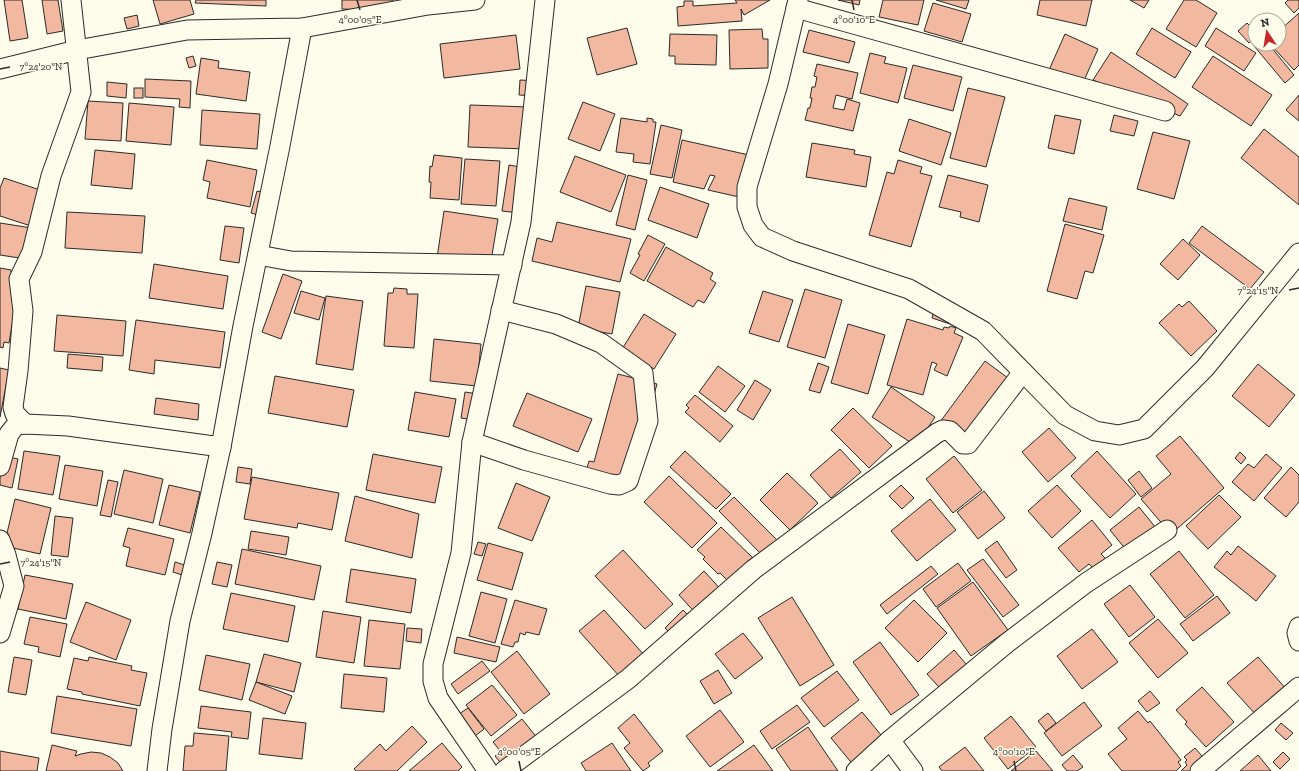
<svg xmlns="http://www.w3.org/2000/svg" width="1299" height="771" viewBox="0 0 1299 771" font-family="'Zilla Slab',serif">
<style>
.building{fill:#f2b8a0;stroke:#2b2b2b}
.lines{fill:none;stroke-linecap:round;stroke-linejoin:round}
.street-casing{stroke:#2b2b2b;stroke-width:21}
.street{stroke:#fdfbea;stroke-width:19}
.ticks{fill:none;stroke:#2b2b2b;stroke-width:1.5}
.ticks-label{font-size:10px;text-anchor:middle;fill:#2b2b2b;stroke:#fdfbea;stroke-width:3;stroke-linejoin:round;paint-order:stroke}
</style>
<rect width="100%" height="100%" fill="#fdfbea"/>
<g class="building">
<polygon points="4,0 22,0 28,38 10,41"/>
<polygon points="42,0 58,0 63,31 47,34"/>
<polygon points="153,0 190,0 194,14 160,24"/>
<polygon points="196,0 266,0 266,6 195,3"/>
<polygon points="342,0 393,0 392,11 342,9"/>
<polygon points="735,0 770,0 744,15 741,9 742,21 678,26 677,7 684,6 684,1 693,1 693,6 737,3"/>
<polygon points="838,0 860,0 859,5"/>
<polygon points="883,0 924,0 918,25 879,17"/>
<polygon points="936,0 969,0 966,9"/>
<polygon points="1040,0 1092,0 1086,26 1037,15"/>
<polygon points="1130,0 1149,0 1144,8"/>
<polygon points="1184,0 1196,0 1217,13 1196,47 1166,29"/>
<polygon points="1288,0 1299,0 1299,8 1294,13 1285,3"/>
<polygon points="933,3 971,14 962,42 924,31"/>
<polygon points="1299,13 1299,65 1294,70 1270,44 1279,44 1279,31"/>
<polygon points="137,15 139,26 127,29 124,18"/>
<polygon points="1247,23 1255,31 1255,37 1249,43 1238,31"/>
<polygon points="627,28 637,64 597,75 587,38"/>
<polygon points="1152,28 1191,52 1175,78 1136,54"/>
<polygon points="1216,28 1256,53 1244,71 1205,46"/>
<polygon points="762,29 763,39 768,39 768,68 730,69 729,30"/>
<polygon points="809,30 855,42 849,63 803,52"/>
<polygon points="670,34 717,35 716,65 675,64 675,56 669,56"/>
<polygon points="1065,34 1098,49 1082,85 1049,70"/>
<polygon points="516,35 520,69 444,78 440,44"/>
<polygon points="1256,44 1265,44 1269,49 1271,47 1294,75 1285,83 1254,46"/>
<polygon points="1111,52 1188,104 1180,116 1093,80"/>
<polygon points="870,53 886,57 884,63 907,68 898,103 860,93"/>
<polygon points="193,56 196,66 189,68 186,58"/>
<polygon points="1213,56 1272,95 1251,126 1192,87"/>
<polygon points="201,58 219,61 218,68 250,72 246,101 196,94"/>
<polygon points="817,64 858,73 852,99 836,95 833,108 844,110 847,99 860,103 853,131 805,120 808,108 810,108 812,98 810,98 812,87 815,87 817,77 814,76"/>
<polygon points="913,65 962,77 953,111 904,98"/>
<polygon points="145,79 191,81 190,108 179,107 180,99 145,97"/>
<polygon points="520,80 538,81 537,96 519,95"/>
<polygon points="107,82 127,84 126,98 107,96"/>
<rect x="134" y="88" width="9" height="10"/>
<polygon points="968,88 1005,97 986,167 950,158"/>
<polygon points="1299,95 1299,121 1286,110"/>
<polygon points="88,101 123,103 121,141 85,139"/>
<polygon points="583,102 615,114 600,151 568,139"/>
<polygon points="129,103 174,107 171,145 126,141"/>
<polygon points="470,105 529,107 527,149 468,147"/>
<polygon points="202,110 260,114 257,149 200,145"/>
<polygon points="1055,115 1081,120 1074,154 1048,148"/>
<polygon points="1114,115 1138,121 1134,136 1110,131"/>
<polygon points="621,118 647,122 647,118 653,119 653,122 656,122 650,164 633,162 634,154 616,152"/>
<polygon points="909,119 951,133 941,165 899,151"/>
<polygon points="661,125 682,130 672,178 650,174"/>
<polygon points="1264,129 1299,157 1299,205 1241,158"/>
<polygon points="1153,132 1190,141 1174,199 1137,189"/>
<polygon points="682,140 749,155 739,197 708,190 715,176 710,175 704,189 673,182"/>
<polygon points="812,143 855,150 854,154 871,157 866,187 806,177"/>
<polygon points="95,150 135,154 132,189 91,185"/>
<polygon points="434,155 462,158 459,200 430,198 431,182 429,182 430,166 432,167"/>
<polygon points="575,156 626,175 611,212 560,192"/>
<polygon points="465,159 500,161 496,206 461,204"/>
<polygon points="207,160 257,170 250,207 207,198 210,182 203,180"/>
<polygon points="898,160 922,167 920,173 932,176 911,247 869,235 887,172 894,174"/>
<polygon points="509,165 526,168 519,213 502,211"/>
<polygon points="628,175 647,180 635,230 616,225"/>
<polygon points="948,175 988,185 979,222 960,217 961,212 939,207"/>
<polygon points="4,178 43,191 31,226 0,216 0,188"/>
<polygon points="660,187 709,204 697,238 648,220"/>
<polygon points="257,191 271,194 265,217 251,213"/>
<polygon points="1069,198 1107,207 1102,230 1063,221"/>
<polygon points="444,211 498,219 491,261 437,258"/>
<polygon points="67,212 145,216 142,253 65,248"/>
<polygon points="557,222 631,239 620,282 532,261 537,238 552,242"/>
<polygon points="0,223 32,228 26,259 0,255"/>
<polygon points="1065,224 1104,235 1093,273 1085,271 1077,299 1047,291"/>
<polygon points="225,226 244,228 239,263 220,260"/>
<polygon points="1202,226 1264,272 1250,289 1189,243"/>
<polygon points="648,235 665,244 644,281 630,273 640,255 638,254"/>
<polygon points="1183,239 1200,255 1178,280 1160,264"/>
<polygon points="666,247 713,273 710,279 716,283 704,303 698,300 693,307 647,281"/>
<polygon points="154,264 228,276 223,309 149,298"/>
<polygon points="0,268 11,270 11,272 15,273 20,277 9,343 4,342 3,348 0,347"/>
<polygon points="283,274 302,281 281,339 262,332"/>
<polygon points="586,286 620,292 612,334 578,328"/>
<polygon points="394,288 407,289 407,294 418,294 414,348 384,346 388,293 393,293"/>
<polygon points="805,289 842,300 825,358 787,347"/>
<polygon points="301,291 325,298 319,320 294,313"/>
<polygon points="763,291 793,300 779,342 749,333"/>
<polygon points="326,296 363,301 353,370 316,364"/>
<polygon points="1189,301 1217,331 1191,356 1159,323 1179,304 1182,307"/>
<polygon points="934,310 953,316 950,324 932,318"/>
<polygon points="644,314 676,334 654,369 622,349"/>
<polygon points="57,315 126,321 123,356 54,351"/>
<polygon points="907,319 943,330 944,327 949,328 950,326 956,328 954,333 963,337 947,376 934,370 937,364 932,362 923,395 887,385"/>
<polygon points="136,320 225,332 220,368 155,360 154,374 129,370"/>
<polygon points="848,324 885,335 868,394 831,383"/>
<polygon points="434,339 481,344 477,386 430,381"/>
<polygon points="68,354 103,357 102,371 67,368"/>
<polygon points="985,361 1016,384 971,445 940,422"/>
<polygon points="818,363 829,367 820,393 809,390"/>
<polygon points="1258,364 1295,395 1269,427 1232,396"/>
<polygon points="718,366 745,386 725,412 699,392"/>
<polygon points="0,368 9,370 0,417"/>
<polygon points="618,374 657,384 639,449 634,483 585,475 589,461 594,462"/>
<polygon points="275,376 354,390 347,427 268,413"/>
<polygon points="755,380 771,390 753,420 737,410"/>
<polygon points="891,387 935,417 916,446 872,417"/>
<polygon points="415,392 456,399 449,437 408,430"/>
<polygon points="465,392 478,394 475,420 461,418"/>
<polygon points="527,393 592,419 578,452 513,426"/>
<polygon points="695,395 733,426 720,442 685,412 689,408 686,405"/>
<polygon points="156,398 199,404 198,420 154,414"/>
<polygon points="853,408 892,446 869,468 831,430"/>
<polygon points="1049,428 1076,458 1048,482 1022,452"/>
<polygon points="1180,436 1224,488 1171,534 1141,499 1171,474 1156,456"/>
<polygon points="840,449 861,472 831,498 810,475"/>
<polygon points="24,451 60,456 53,495 18,489"/>
<polygon points="685,451 731,494 716,509 670,467"/>
<polygon points="1097,451 1136,494 1110,518 1071,476"/>
<polygon points="1240,452 1246,458 1241,464 1235,458"/>
<polygon points="373,454 442,467 435,503 366,490"/>
<polygon points="1266,454 1282,468 1254,501 1232,482 1248,464 1254,468"/>
<polygon points="5,456 18,459 12,488 0,485 0,478"/>
<polygon points="954,456 982,490 953,513 926,479"/>
<polygon points="65,465 103,471 97,506 59,499"/>
<polygon points="238,467 252,469 250,484 236,482"/>
<polygon points="1291,467 1299,475 1299,502 1286,517 1264,498"/>
<polygon points="124,470 163,479 153,523 114,514"/>
<polygon points="1139,471 1152,488 1141,497 1128,480"/>
<polygon points="787,473 818,503 790,530 760,500"/>
<polygon points="669,476 717,523 692,548 644,502"/>
<polygon points="252,477 339,493 332,530 298,523 297,528 244,519"/>
<polygon points="108,480 118,482 111,517 100,515"/>
<polygon points="516,483 550,497 532,541 498,528"/>
<polygon points="169,485 200,492 190,533 159,525"/>
<polygon points="901,485 914,498 902,509 889,496"/>
<polygon points="1057,485 1081,511 1052,538 1028,511"/>
<polygon points="984,491 1005,518 978,539 957,512"/>
<polygon points="1219,495 1241,517 1208,549 1186,526"/>
<polygon points="355,496 419,514 412,558 345,541"/>
<polygon points="734,497 778,541 762,555 719,511"/>
<polygon points="15,499 51,508 40,554 4,546"/>
<polygon points="930,499 956,530 917,561 891,531"/>
<polygon points="1139,507 1160,533 1131,556 1110,530"/>
<polygon points="55,516 73,518 68,557 51,555"/>
<polygon points="1092,520 1112,545 1101,554 1107,560 1095,570 1089,564 1079,572 1058,548"/>
<polygon points="721,527 754,559 730,583 720,573 718,574 703,559 705,557 697,550"/>
<polygon points="128,528 174,539 165,575 126,566 130,548 123,546"/>
<polygon points="251,531 289,537 286,555 248,549"/>
<polygon points="997,541 1017,570 1006,578 985,550"/>
<polygon points="478,542 486,544 482,556 474,554"/>
<polygon points="488,543 523,553 512,590 477,580"/>
<polygon points="1238,546 1276,576 1256,601 1214,567 1227,551 1231,555"/>
<polygon points="242,549 321,566 314,600 235,584"/>
<polygon points="623,550 673,604 645,629 595,576"/>
<polygon points="1179,551 1214,595 1185,618 1150,574"/>
<polygon points="983,559 1019,605 1003,617 967,570"/>
<polygon points="175,562 191,567 188,577 173,572"/>
<polygon points="217,562 232,565 227,587 212,584"/>
<polygon points="958,563 971,581 936,607 923,589"/>
<polygon points="931,566 938,574 887,614 880,605"/>
<polygon points="351,569 416,579 411,613 346,602"/>
<polygon points="704,571 724,593 699,617 679,595"/>
<polygon points="25,575 73,584 66,619 18,609"/>
<polygon points="973,582 1008,630 971,656 937,608"/>
<polygon points="1130,585 1155,617 1129,637 1104,604"/>
<polygon points="481,592 507,599 495,643 469,636"/>
<polygon points="231,593 295,606 288,642 223,629"/>
<polygon points="1217,596 1230,613 1193,641 1180,624"/>
<polygon points="792,597 834,665 800,686 758,618"/>
<polygon points="515,600 547,609 539,635 526,632 525,635 520,633 518,642 515,642 513,647 501,644"/>
<polygon points="914,600 947,633 918,662 885,628"/>
<polygon points="86,602 131,620 116,660 70,642"/>
<polygon points="604,610 645,656 620,677 579,631"/>
<polygon points="683,610 696,623 672,635 665,628"/>
<polygon points="323,611 361,617 354,663 316,657"/>
<polygon points="30,617 67,624 60,657 38,652 39,647 24,644"/>
<polygon points="1158,619 1188,653 1158,678 1129,643"/>
<polygon points="369,620 405,624 400,669 364,666"/>
<polygon points="407,628 422,629 421,643 406,641"/>
<polygon points="1092,629 1118,662 1082,689 1057,656"/>
<polygon points="743,633 763,658 735,679 715,654"/>
<polygon points="457,637 500,647 496,662 454,653"/>
<polygon points="880,642 919,695 891,715 853,662"/>
<polygon points="954,650 973,672 946,695 927,674"/>
<polygon points="517,651 550,694 524,714 491,672"/>
<polygon points="264,654 301,663 294,692 256,682"/>
<polygon points="206,655 250,664 242,700 199,690"/>
<polygon points="14,657 32,660 26,695 8,692"/>
<polygon points="89,657 132,666 131,670 147,673 140,706 82,694 82,692 67,689 74,658 88,661"/>
<polygon points="1258,657 1287,690 1257,716 1227,683"/>
<polygon points="482,661 490,671 458,694 451,684"/>
<polygon points="718,670 732,693 714,704 700,681"/>
<polygon points="837,671 859,700 824,727 801,698"/>
<polygon points="344,674 387,678 384,712 341,708"/>
<polygon points="256,682 292,696 285,714 249,700"/>
<polygon points="492,685 517,715 491,736 466,705"/>
<polygon points="1202,687 1234,722 1206,747 1185,724 1187,722 1176,710"/>
<polygon points="1150,691 1160,703 1147,712 1138,701"/>
<polygon points="57,696 137,709 131,746 51,733"/>
<polygon points="1084,702 1102,726 1062,756 1044,733"/>
<polygon points="797,705 810,722 772,749 760,731"/>
<polygon points="201,706 251,712 248,739 231,737 232,732 198,728"/>
<polygon points="468,708 484,729 475,736 459,714"/>
<polygon points="720,710 744,742 710,767 686,736"/>
<polygon points="1138,711 1148,723 1150,721 1181,760 1178,762 1181,766 1176,771 1122,771 1108,754 1127,739 1118,728"/>
<polygon points="862,712 886,741 855,767 831,738"/>
<polygon points="1048,713 1056,723 1046,731 1038,721"/>
<polygon points="634,714 663,751 648,763 650,766 643,771 624,748 630,743 618,728"/>
<polygon points="1011,716 1036,747 1008,769 984,738"/>
<polygon points="263,718 306,723 302,759 259,754"/>
<polygon points="522,719 542,744 507,771 495,756 501,752 493,742"/>
<polygon points="1281,723 1293,733 1286,740 1275,730"/>
<polygon points="412,726 427,742 397,771 356,771 354,769 380,744 386,751"/>
<polygon points="808,727 838,771 791,771 776,749"/>
<polygon points="194,733 229,736 226,771 183,771 185,746 193,746"/>
<polygon points="442,743 462,767 458,771 409,771"/>
<polygon points="612,743 631,771 586,771 581,763"/>
<polygon points="52,745 77,751 75,756 81,754 91,752 101,753 110,757 118,763 123,771 46,771"/>
<polygon points="754,745 773,771 717,771"/>
<polygon points="965,747 984,771 942,771 939,767"/>
<polygon points="1195,748 1208,763 1198,771 1181,771 1187,765 1185,762 1187,760 1184,757"/>
<polygon points="0,751 39,758 37,771 0,771"/>
<polygon points="1036,751 1053,771 1011,771"/>
<polygon points="1283,752 1290,759 1280,769 1273,762"/>
<polygon points="1073,755 1083,767 1077,771 1067,771 1062,765"/>
<polygon points="1258,755 1271,771 1240,771"/>
</g>
<g class="lines">
<g class="street-casing">
<g id="street">
<polyline points="798,0 778,84 747,187 747,207 753,225 762,237 793,251 909,289 983,331 1065,415 1095,431 1119,435 1144,429 1205,368 1299,253"/>
<polyline points="796,8 1165,111"/>
<polyline points="0,69 77,50 187,30 302,28 428,5 475,0"/>
<polyline points="258,255 291,261 512,265"/>
<polyline points="25,424 15,414 13,407 18,371 23,311 19,279 32,252 51,176 81,92 71,0"/>
<polyline points="472,442 524,460 610,484 619,485 628,481 648,421 643,373 601,343 556,324 501,310"/>
<polyline points="0,466 9,434 16,425 25,424 68,426 221,447"/>
<polyline points="0,540 6,555 14,586 0,633"/>
<polyline points="1299,627 1297,633 1299,641"/>
<polyline points="890,740 913,771"/>
<polyline points="157,771 162,729 180,621 202,533 221,447 243,326 280,146 302,28"/>
<polyline points="488,771 438,698 433,681 433,664 461,553 472,442 521,222 545,0"/>
<polyline points="504,771 628,679 754,569 937,433 943,430 950,431 963,444 968,444 1023,372"/>
<polyline points="856,771 890,740 1007,643 1086,583 1167,530"/>
<polyline points="1200,771 1299,687"/>
</g>
</g>
<use href="#street" class="street"/>
</g>
<path class="ticks" d="M357,0L360,10M852,0L854,10M0,69L10,67M1289,290L1299,288M0,564L10,562M519,761L521,771M1014,761L1016,771"/>
<g class="ticks-label">
<text x="360" y="23">4°00'05"E</text>
<text x="854" y="23">4°00'10"E</text>
<text x="41" y="70">7°24'20"N</text>
<text x="1258" y="294">7°24'15"N</text>
<text x="41" y="566">7°24'15"N</text>
<text x="519" y="755">4°00'05"E</text>
<text x="1014" y="755">4°00'10"E</text>
</g>
<g transform="translate(1267 32) rotate(348)"><circle r="19" fill="#fdfbea" stroke="#a9a89e"/>
<path d="M0-3L7 15L0 10L-7 15Z" fill="#c62828"/>
<text y="-6" font-size="11" font-weight="bold" text-anchor="middle" fill="#2b2b2b">N</text>
</g>
</svg>
